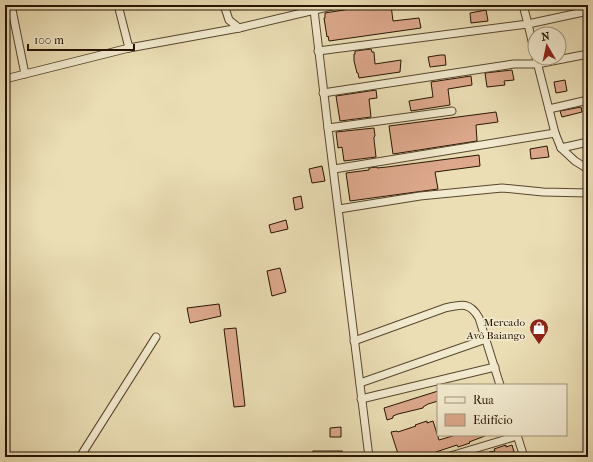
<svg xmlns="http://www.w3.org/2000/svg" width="593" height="462" viewBox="0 0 593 462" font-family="'IM FELL French Canon',serif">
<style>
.building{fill:#dda88c;stroke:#271400}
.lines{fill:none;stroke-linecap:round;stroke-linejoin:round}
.street-casing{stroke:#58462d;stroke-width:9}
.street{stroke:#f2eacf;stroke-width:7}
.labels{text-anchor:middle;stroke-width:3;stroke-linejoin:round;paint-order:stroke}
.poi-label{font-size:11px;fill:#271400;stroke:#f2eacf;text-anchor:end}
</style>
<rect width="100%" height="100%" fill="#ebdeb5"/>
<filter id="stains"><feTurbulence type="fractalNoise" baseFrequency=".005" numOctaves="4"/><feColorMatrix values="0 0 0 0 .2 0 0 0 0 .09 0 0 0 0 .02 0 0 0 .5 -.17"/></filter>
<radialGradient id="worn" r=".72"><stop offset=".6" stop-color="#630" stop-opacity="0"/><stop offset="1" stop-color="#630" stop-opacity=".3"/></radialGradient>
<g class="building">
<polygon points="375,5 391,5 393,21 419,18 421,28 329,41 328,36 327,37 324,18 325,18 325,13"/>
<polygon points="486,10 488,21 471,23 470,13"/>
<polygon points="371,49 372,52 374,52 375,64 401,60 400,72 359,78 358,73 357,73 354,61 354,54 355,54 355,51"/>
<polygon points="440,55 445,55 446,65 430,67 428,57"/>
<polygon points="512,70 514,80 504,81 505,85 487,87 485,73"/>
<polygon points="471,76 472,85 448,89 450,105 411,111 409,101 433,97 431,82"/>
<polygon points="565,80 567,91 556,93 554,82"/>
<polygon points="376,90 377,98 369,99 371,117 340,121 336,96"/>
<polygon points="581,107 582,112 562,117 560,111"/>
<polygon points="496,112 498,122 476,125 477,141 393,154 389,126"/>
<polygon points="374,128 375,136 374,137 374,139 376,157 344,161 342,147 338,148 336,132"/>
<polygon points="547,146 549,157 531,159 530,149"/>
<polygon points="479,155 480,166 435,172 438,189 350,201 346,173 369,170 369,168 377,167 377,168 387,167"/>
<polygon points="322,166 325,181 312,183 309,169"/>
<polygon points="301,196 303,208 295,210 293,198"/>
<polygon points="286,220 288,229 271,233 269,225"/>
<polygon points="280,268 286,292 272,296 267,271"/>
<polygon points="219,304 221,316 190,323 187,308"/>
<polygon points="236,328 245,406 234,407 224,329"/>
<polygon points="438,391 438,401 428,404 423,407 423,408 398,414 393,416 393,418 387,420 384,408"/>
<polygon points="427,421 427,423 433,421 439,440 456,435 485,435 485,436 469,442 470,443 458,447 457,445 436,452 437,454 426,457 424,456 420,457 399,457 391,432 397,431 398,432 416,426 415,425"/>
<polygon points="341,427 341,437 330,437 330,428"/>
<polygon points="506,445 506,447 512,445 515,455 510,457 490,457 489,452 495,451 494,449"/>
<rect x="313" y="451" width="29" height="6"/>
</g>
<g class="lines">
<g class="street-casing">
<g id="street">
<polyline points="11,5 25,74"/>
<polyline points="118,5 129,48"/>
<polyline points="224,5 229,20 239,28"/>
<polyline points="314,10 328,128"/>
<polyline points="318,51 528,24 523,5"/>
<polyline points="535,54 528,24 588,11"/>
<polyline points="536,58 555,133 561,148 588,142"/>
<polyline points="5,79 129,48 239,28 336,5"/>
<polyline points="323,93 514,64 537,64 588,54"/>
<polyline points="549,109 588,100"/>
<polyline points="561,148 575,161 588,169"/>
<polyline points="334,169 555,133"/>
<polyline points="339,209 420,196 502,188 543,192 588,193"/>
<path d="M354,341L445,308C462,304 470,302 479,318L500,385"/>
<polyline points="360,383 486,339"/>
<polyline points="361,399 495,367"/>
<polyline points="517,435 524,457"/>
<polyline points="80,457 156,337"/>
<polyline points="369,457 328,128 452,111"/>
<polyline points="447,457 517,436"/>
</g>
</g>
<use href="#street" class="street"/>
</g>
<defs>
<g id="shop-pin" transform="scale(1)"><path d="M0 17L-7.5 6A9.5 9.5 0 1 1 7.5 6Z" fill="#8f2418" stroke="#f2eacf"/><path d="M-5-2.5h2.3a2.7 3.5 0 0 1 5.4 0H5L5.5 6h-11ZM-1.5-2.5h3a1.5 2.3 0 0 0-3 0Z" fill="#fff"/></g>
</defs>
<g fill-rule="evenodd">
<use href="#shop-pin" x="539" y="328"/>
</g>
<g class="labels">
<g class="poi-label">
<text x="525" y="326">Mercado<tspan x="525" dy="13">Avô Baiango</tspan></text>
</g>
</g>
<rect width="593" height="462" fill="none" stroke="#ebdeb5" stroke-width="20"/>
<rect x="6" y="6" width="581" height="450" fill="none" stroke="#271400" stroke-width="2"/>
<rect x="10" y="10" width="573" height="442" fill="none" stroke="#271400"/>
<rect x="437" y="384" width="130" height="52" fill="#f2eacf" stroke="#a1947c"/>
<rect x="445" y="397" width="20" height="6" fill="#f2eacf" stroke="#a1947c"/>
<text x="473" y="404" font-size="12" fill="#271400">Rua</text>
<rect x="445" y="414" width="20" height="12" fill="#dda88c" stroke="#a1947c"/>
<text x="473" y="424" font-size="12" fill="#271400">Edifício</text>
<g transform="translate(547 46) rotate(351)"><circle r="19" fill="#f2eacf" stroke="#a1947c"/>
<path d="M0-3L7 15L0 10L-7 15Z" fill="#8f2418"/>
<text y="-6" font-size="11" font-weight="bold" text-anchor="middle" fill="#271400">N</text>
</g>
<path d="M28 44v6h106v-6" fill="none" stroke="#271400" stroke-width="2"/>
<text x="34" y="44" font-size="12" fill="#271400" stroke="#f2eacf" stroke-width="3" paint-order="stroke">100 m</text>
<rect width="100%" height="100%" filter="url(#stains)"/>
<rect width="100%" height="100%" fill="url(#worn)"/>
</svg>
